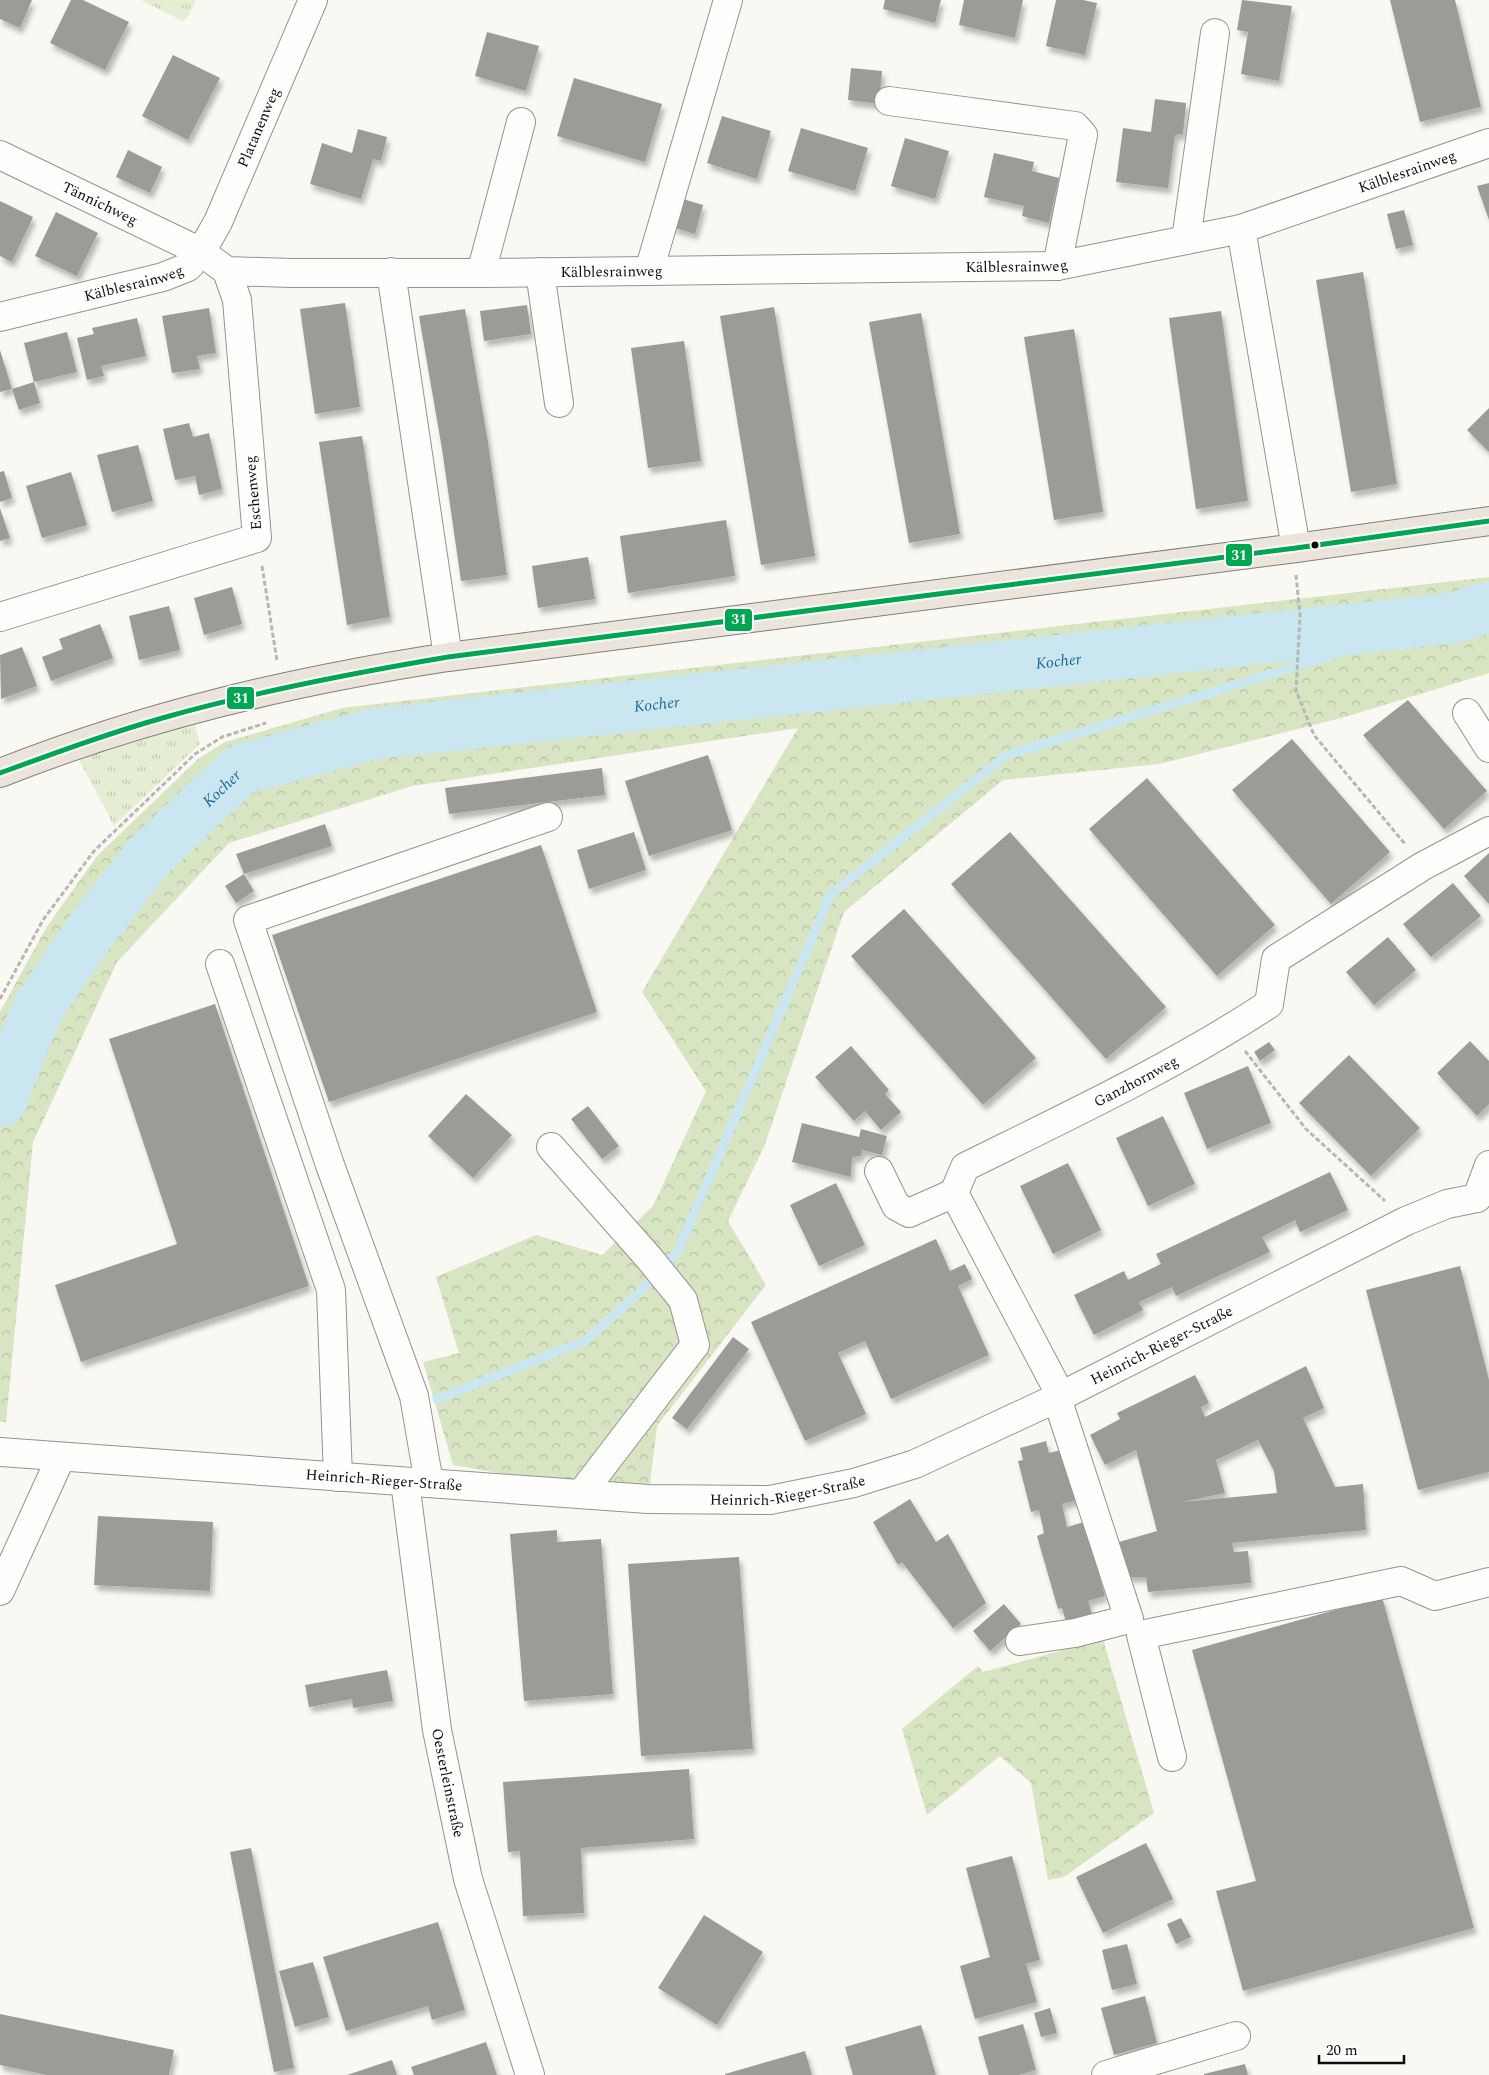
<svg xmlns="http://www.w3.org/2000/svg" width="1489" height="2075" viewBox="0 0 1489 2075" font-family="Spectral,serif">
<style>
.grass{fill:url(#grass-tufts)}
.forest{fill:url(#forest-crowns)}
.lines{fill:none;stroke-linecap:round;stroke-linejoin:round}
.stream{stroke:#cae7f1;stroke-width:9}
.river{stroke:#cae7f1;stroke-width:51}
.building{fill:#9d9b98;fill-rule:evenodd;filter:url(#shadow)}
.minor-casing{stroke:#949390;stroke-width:30}
.major-casing{stroke:#81807d;stroke-width:30}
.path{stroke:#b8b7b6;stroke-width:3;stroke-dasharray:5 2.5;stroke-linecap:butt}
.minor{stroke:#fefefd;stroke-width:28}
.major{stroke:#eae4da;stroke-width:28}
.bus-1-casing{stroke:#fff;stroke-width:9}
.bus-1{stroke:#00a651;stroke-width:5}
.bus-dot{fill:#0d0d0d;stroke:#fff;stroke-width:2}
.labels{text-anchor:middle;stroke-width:5;stroke-linejoin:round;paint-order:stroke}
.street-label{font-size:15px;fill:#0d0d0d;stroke:#fff}
.water-label{font-size:16px;font-style:italic;fill:#206c95;stroke:#fff}
.line-badge{stroke:#fff;stroke-width:2}
.badge-label{font-size:14px;text-anchor:middle;font-weight:bold;fill:#fff}
</style>
<defs>
<pattern id="grass-tufts" width="24" height="20" patternUnits="userSpaceOnUse" patternTransform="scale(1.25)"><rect width="24" height="20" fill="#e5eed3"/><path d="M3 7l-1-3M5 7V3M7 7l1-3M15 17l-1-3M17 17v-4M19 17l1-3" fill="none" stroke="#c3cbb4"/></pattern>
<pattern id="forest-crowns" width="20" height="18" patternUnits="userSpaceOnUse" patternTransform="scale(1.25)"><rect width="20" height="18" fill="#d7e5c2"/><path d="M2 6a3 3 0 1 1 6 0M12 15a3 3 0 1 1 6 0" fill="none" stroke="#b7c3a6"/></pattern>
<filter id="shadow"><feDropShadow dx="3" dy="5.5" stdDeviation="2.5" flood-color="#0004"/></filter>
</defs>
<rect width="100%" height="100%" fill="#faf8f2"/>
<g class="grass">
<polygon points="141,0 196,0 189,15 183,21"/>
<polygon points="193,718 200,744 114,826 75,752"/>
</g>
<g class="forest">
<polygon points="1489,577 1489,673 1345,717 1159,764 1003,780 844,912 764,1147 728,1221 766,1285 657,1426 648,1499 453,1465 423,1362 459,1353 436,1277 536,1235 602,1255 653,1206 706,1091 642,992 798,728 412,786 229,843 117,962 33,1142 6,1422 0,1422 0,1012 46,928 97,856 198,759 225,742 342,708"/>
<polygon points="1103,1639 1154,1813 1064,1877 1048,1880 1031,1783 1000,1756 927,1815 902,1729 978,1666 983,1672"/>
</g>
<g class="lines">
<polyline class="stream" points="437,1399 585,1341 640,1292 678,1251 831,894 1007,755 1453,618"/>
<path class="river" id="s1" d="M0,1102L37,1010L89,933L149,856L240,770L372,734L1453,618L1489,607"/>
</g>
<g class="building">
<polygon points="0,0 32,0 20,28 0,19"/>
<polygon points="71,0 83,0 129,22 105,70 50,43"/>
<polygon points="885,0 941,0 935,23 883,9"/>
<polygon points="964,0 1023,0 1015,38 959,25"/>
<polygon points="1056,0 1083,0 1097,3 1085,55 1046,46"/>
<polygon points="1242,0 1292,6 1279,81 1241,74 1248,32 1237,30"/>
<polygon points="1390,0 1455,0 1481,107 1420,122"/>
<polygon points="487,32 539,46 526,91 475,76"/>
<polygon points="173,55 220,78 188,140 142,116"/>
<polygon points="851,68 882,71 879,104 848,100"/>
<polygon points="574,78 662,104 645,162 557,136"/>
<polygon points="1155,99 1186,103 1183,134 1175,135 1168,188 1116,182 1123,128 1151,132"/>
<polygon points="722,116 771,131 757,179 707,163"/>
<polygon points="801,128 868,148 855,191 788,171"/>
<polygon points="358,129 387,137 381,161 373,159 361,199 310,184 322,143 352,153"/>
<polygon points="905,138 949,151 935,199 891,186"/>
<polygon points="128,150 162,167 150,193 116,177"/>
<polygon points="994,153 1034,162 1032,171 1059,178 1049,223 1022,216 1024,206 984,197"/>
<polygon points="1489,183 1489,220 1477,186"/>
<polygon points="680,198 703,205 695,234 672,227"/>
<polygon points="0,201 33,217 12,262 0,256"/>
<polygon points="1404,210 1413,245 1396,249 1387,214"/>
<polygon points="56,212 98,233 77,276 35,256"/>
<polygon points="1363,272 1397,484 1351,492 1316,280"/>
<polygon points="345,303 360,407 315,414 300,309"/>
<polygon points="527,305 531,334 484,341 480,311"/>
<polygon points="774,307 815,556 761,565 720,316"/>
<polygon points="209,308 216,353 197,356 200,369 172,373 162,316"/>
<polygon points="465,309 488,442 507,575 461,581 442,449 419,316"/>
<polygon points="1221,311 1248,501 1196,509 1169,318"/>
<polygon points="921,313 960,534 909,543 869,322"/>
<polygon points="137,318 146,356 101,366 104,376 87,380 77,338 94,334 92,328"/>
<polygon points="1074,329 1103,512 1054,520 1024,337"/>
<polygon points="67,332 77,372 34,382 24,343"/>
<polygon points="684,341 701,461 648,468 631,348"/>
<polygon points="0,350 12,389 0,392"/>
<polygon points="34,382 40,403 19,410 12,389"/>
<polygon points="1489,408 1489,452 1467,430"/>
<polygon points="189,423 193,437 209,433 222,489 199,495 195,476 175,480 163,429"/>
<polygon points="362,436 390,617 347,625 319,442"/>
<polygon points="138,445 153,501 112,512 97,455"/>
<polygon points="4,471 12,498 0,502 0,472"/>
<polygon points="71,472 87,525 42,538 26,486"/>
<polygon points="0,508 10,538 0,541"/>
<polygon points="726,520 735,576 628,593 620,536"/>
<polygon points="588,557 595,599 538,608 532,566"/>
<polygon points="232,587 242,624 204,635 194,598"/>
<polygon points="169,606 180,650 139,660 129,616"/>
<polygon points="100,624 113,658 51,681 42,657 63,649 59,639"/>
<polygon points="22,647 37,686 1,699 0,655"/>
<polygon points="1408,700 1487,791 1444,829 1363,735"/>
<polygon points="1292,739 1390,852 1331,904 1232,790"/>
<polygon points="708,755 732,830 649,856 625,781"/>
<polygon points="602,768 605,795 449,814 445,788"/>
<polygon points="1147,778 1275,925 1217,976 1089,829"/>
<polygon points="325,824 332,846 244,874 236,854"/>
<polygon points="634,832 646,870 589,889 577,850"/>
<polygon points="1010,832 1166,1007 1106,1059 951,884"/>
<polygon points="541,845 597,1012 329,1102 272,935"/>
<polygon points="1489,853 1489,904 1464,876"/>
<polygon points="244,874 254,891 236,903 225,886"/>
<polygon points="1453,883 1481,916 1431,957 1403,924"/>
<polygon points="904,909 1036,1058 983,1105 851,956"/>
<polygon points="1388,937 1416,970 1374,1005 1346,972"/>
<polygon points="215,1004 309,1286 81,1362 55,1285 177,1244 109,1039"/>
<polygon points="1470,1041 1489,1061 1489,1104 1477,1116 1437,1073"/>
<polygon points="1269,1042 1275,1050 1260,1061 1254,1052"/>
<polygon points="851,1046 889,1090 885,1094 901,1112 881,1130 865,1111 854,1121 815,1077"/>
<polygon points="1349,1055 1420,1128 1371,1176 1299,1103"/>
<polygon points="1248,1066 1271,1123 1207,1149 1184,1093"/>
<polygon points="466,1094 512,1135 473,1178 428,1136"/>
<polygon points="588,1106 619,1146 602,1159 571,1119"/>
<polygon points="1163,1116 1195,1184 1148,1206 1116,1138"/>
<polygon points="802,1123 859,1137 861,1129 887,1136 882,1155 862,1150 861,1156 852,1157 851,1177 792,1162"/>
<polygon points="1068,1163 1101,1230 1053,1254 1020,1186"/>
<polygon points="1330,1172 1348,1210 1300,1232 1295,1220 1262,1237 1270,1252 1176,1296 1172,1287 1139,1302 1143,1310 1094,1335 1074,1295 1124,1271 1128,1280 1161,1264 1156,1254"/>
<polygon points="836,1183 865,1245 819,1266 790,1205"/>
<polygon points="936,1239 950,1271 965,1264 972,1279 958,1286 989,1355 891,1399 865,1341 838,1353 866,1414 805,1441 751,1322"/>
<polygon points="1460,1266 1489,1380 1489,1472 1418,1490 1366,1290"/>
<polygon points="733,1337 749,1349 687,1429 672,1418"/>
<path d="M1306,1366L1324,1408L1303,1418L1335,1487L1363,1484L1366,1530L1232,1543L1234,1552L1248,1551L1251,1583L1148,1592L1146,1577H1127L1119,1542L1157,1531L1136,1450L1105,1465L1090,1435L1120,1419L1117,1413L1195,1375L1209,1403L1201,1407L1205,1417ZM1258,1440L1274,1471L1277,1493L1182,1502L1225,1493L1216,1460Z"/>
<polygon points="1046,1441 1049,1453 1065,1449 1078,1500 1062,1504 1067,1527 1084,1522 1105,1596 1088,1601 1092,1614 1066,1622 1062,1608 1058,1609 1037,1536 1044,1533 1039,1510 1031,1512 1018,1461 1023,1460 1020,1448"/>
<polygon points="910,1499 936,1542 948,1534 986,1603 953,1628 902,1562 898,1565 873,1522"/>
<polygon points="98,1516 213,1522 210,1591 94,1585"/>
<polygon points="557,1530 557,1542 601,1539 613,1694 524,1701 510,1534"/>
<polygon points="739,1557 753,1749 641,1756 628,1564"/>
<polygon points="1382,1597 1474,1928 1243,1991 1216,1891 1256,1881 1192,1650"/>
<polygon points="1004,1604 1021,1624 990,1651 973,1631"/>
<polygon points="387,1670 393,1701 353,1708 352,1699 309,1707 305,1685"/>
<polygon points="689,1769 694,1839 581,1848 584,1913 523,1916 520,1851 508,1852 503,1782"/>
<polygon points="1146,1843 1173,1899 1103,1933 1076,1877"/>
<polygon points="251,1848 294,2068 274,2072 230,1852"/>
<polygon points="1012,1856 1040,1960 1026,1964 1037,2002 975,2019 960,1966 990,1957 966,1868"/>
<polygon points="704,1915 763,1952 717,2025 658,1988"/>
<polygon points="1181,1918 1191,1937 1176,1944 1167,1924"/>
<polygon points="438,1922 465,2010 432,2020 428,2006 346,2031 323,1957"/>
<polygon points="1127,1944 1137,1984 1112,1990 1102,1950"/>
<polygon points="313,1962 329,2017 295,2027 279,1971"/>
<polygon points="1145,1996 1157,2043 1114,2055 1101,2008"/>
<polygon points="1050,2008 1057,2033 1041,2037 1034,2013"/>
<polygon points="0,2014 174,2050 169,2075 47,2075 0,2065"/>
<polygon points="1023,2024 1036,2070 1019,2075 989,2075 978,2037"/>
<polygon points="921,2025 936,2075 853,2075 845,2047"/>
<polygon points="486,2042 497,2075 414,2075 411,2067"/>
<polygon points="805,2051 812,2075 725,2075 725,2074"/>
<polygon points="392,2060 397,2075 347,2075"/>
<polygon points="1245,2064 1248,2075 1204,2075 1204,2074"/>
</g>
<g class="lines">
<g class="minor-casing">
<g id="minor">
<polyline points="889,101 1075,126 1083,135 1057,266"/>
<path id="s2" d="M0,155L201,252L227,271L291,273H481L1057,266L1241,229L1489,143"/>
<polyline points="1241,229 1296,548"/>
<polyline points="1186,240 1215,33"/>
<polyline points="649,271 728,0"/>
<polyline points="391,272 448,657"/>
<polyline points="540,272 559,403"/>
<polyline points="481,273 521,122"/>
<path id="s3" d="M0,317L163,277L188,267L201,252L218,222L313,0"/>
<polyline points="0,617 257,538 237,300 227,271"/>
<polyline points="1467,713 1489,748"/>
<polyline points="220,964 331,1290 338,1477"/>
<polyline points="551,1147 649,1258 683,1300 695,1345 581,1494"/>
<polyline points="879,1171 896,1206 909,1213 954,1193"/>
<polyline points="1477,1198 1489,1165"/>
<path id="s4" d="M1061,1396L954,1193L965,1167C1068,1116 1173,1067 1269,1004L1276,959L1423,866L1489,831"/>
<path id="s5" d="M0,1452L648,1499L770,1500L854,1483L915,1464L1061,1396L1406,1221L1447,1204L1477,1198"/>
<path id="s6" d="M405,1482L437,1730L468,1879L530,2075"/>
<polyline points="429,1483 414,1396 330,1165 248,920 548,817"/>
<polyline points="0,1591 61,1457"/>
<polyline points="1020,1641 1075,1633 1129,1619 1057,1398"/>
<polyline points="1172,1757 1141,1635 1401,1581 1435,1596 1489,1582"/>
<polyline points="1106,2075 1236,2036"/>
</g>
</g>
<g class="major-casing">
<path id="major" d="M0,773C147,715 293,681 448,657L1296,548L1489,521"/>
</g>
<g class="path">
<polyline points="262,566 277,661"/>
<polyline points="1296,575 1300,615 1296,691 1314,735 1405,844"/>
<polyline points="0,999 43,920 94,851 195,754 222,737 266,723"/>
<polyline points="1245,1051 1306,1129 1385,1201"/>
</g>
<use href="#minor" class="minor"/>
<use href="#major" class="major"/>
<g class="bus-1-casing">
<path id="bus-1" d="M0,773C55,753 109,733 166,717C258,691 353,673 448,657L1296,548L1489,521"/>
</g>
<use href="#bus-1" class="bus-1"/>
</g>
<circle class="bus-dot" cx="1315" cy="545" r="4.5"/>
<g class="labels">
<g class="street-label">
<text dy="5" stroke="none"><textPath href="#s3" startOffset="352">Platanenweg</textPath></text>
<text dy="5" stroke="none"><textPath href="#s2" startOffset="1449">Kälblesrainweg</textPath></text>
<text dy="5" stroke="none"><textPath href="#s2" startOffset="111">Tännichweg</textPath></text>
<text dy="5" stroke="none"><textPath href="#s2" startOffset="1045">Kälblesrainweg</textPath></text>
<text dy="5" stroke="none"><textPath href="#s2" startOffset="640">Kälblesrainweg</textPath></text>
<text dy="5" stroke="none"><textPath href="#s3" startOffset="138">Kälblesrainweg</textPath></text>
<text transform="translate(253 493) rotate(-95)" y="5">Eschenweg</text>
<text dy="5" stroke="none"><textPath href="#s4" startOffset="449">Ganzhornweg</textPath></text>
<text dy="5" stroke="none"><textPath href="#s5" startOffset="1195">Heinrich-Rieger-Straße</textPath></text>
<text dy="5" stroke="none"><textPath href="#s5" startOffset="385">Heinrich-Rieger-Straße</textPath></text>
<text dy="5" stroke="none"><textPath href="#s5" startOffset="790">Heinrich-Rieger-Straße</textPath></text>
<text dy="5" stroke="none"><textPath href="#s6" startOffset="304">Oesterleinstraße</textPath></text>
</g>
<g class="water-label">
<text dy="6" stroke="none"><textPath href="#s1" startOffset="1242">Kocher</textPath></text>
<text dy="6" stroke="none"><textPath href="#s1" startOffset="838">Kocher</textPath></text>
<text dy="6" stroke="none"><textPath href="#s1" startOffset="389">Kocher</textPath></text>
</g>
</g>
<g class="line-badge">
<rect x="1225" y="543" width="28" height="24" rx="5" fill="#00a651"/>
<rect x="724" y="608" width="29" height="24" rx="5" fill="#00a651"/>
<rect x="226" y="686" width="29" height="24" rx="5" fill="#00a651"/>
</g>
<g class="badge-label">
<text x="1239" y="560">31</text>
<text x="739" y="624">31</text>
<text x="241" y="703">31</text>
</g>
<path d="M1319 2055v8h85v-8" fill="none" stroke="#0d0d0d" stroke-width="2.5"/>
<text x="1326" y="2055" font-size="15" fill="#0d0d0d" stroke="#ffffff" stroke-width="4" paint-order="stroke">20 m</text>
</svg>
